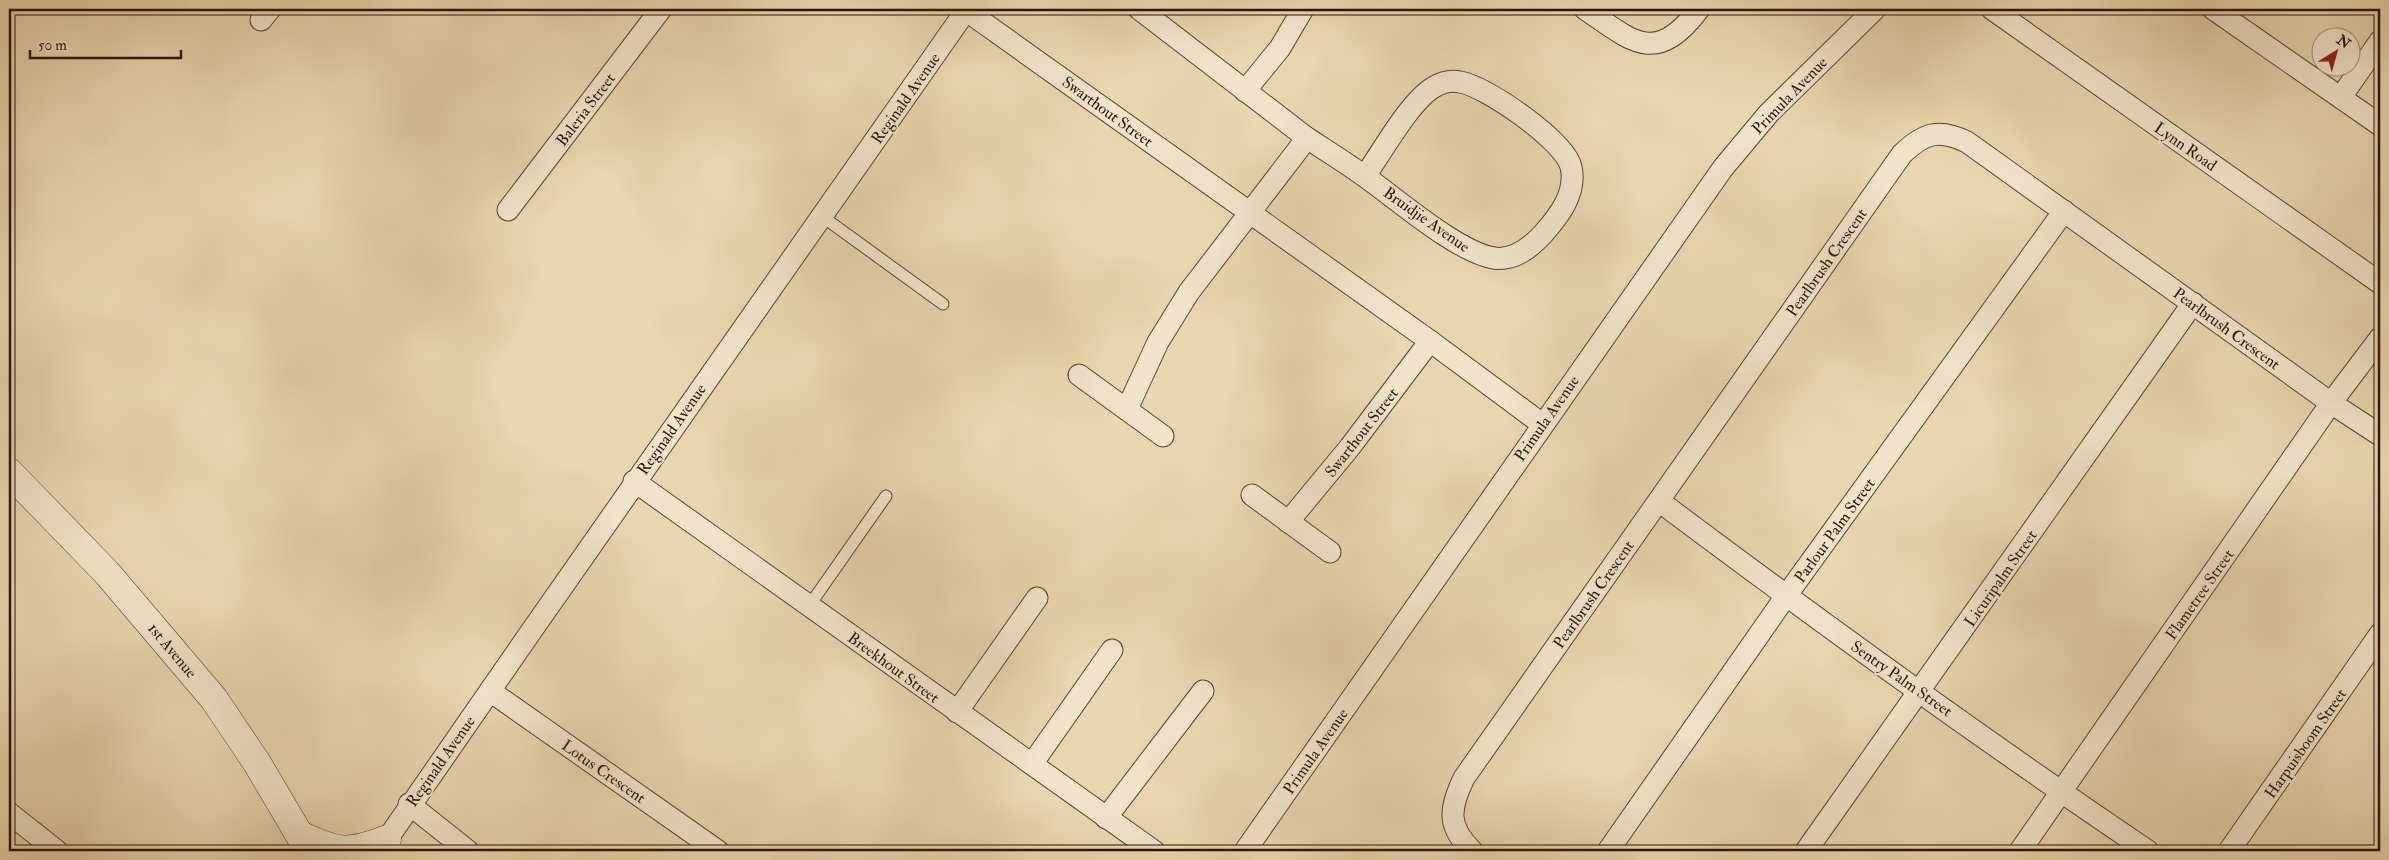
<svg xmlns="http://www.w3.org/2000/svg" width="2389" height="860" viewBox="0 0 2389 860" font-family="'IM FELL Double Pica',serif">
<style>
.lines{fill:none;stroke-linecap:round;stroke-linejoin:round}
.service-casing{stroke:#584431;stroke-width:13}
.minor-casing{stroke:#584431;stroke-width:23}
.tertiary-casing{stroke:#584431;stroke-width:29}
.service{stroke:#f1e4cb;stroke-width:11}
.minor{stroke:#f1e4cb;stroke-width:21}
.tertiary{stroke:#f1e4cb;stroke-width:28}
.labels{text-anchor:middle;stroke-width:4;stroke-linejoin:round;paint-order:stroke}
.street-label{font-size:16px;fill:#281407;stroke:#f1e4cb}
</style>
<rect width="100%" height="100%" fill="#ead6af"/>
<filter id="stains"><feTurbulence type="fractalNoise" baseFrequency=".004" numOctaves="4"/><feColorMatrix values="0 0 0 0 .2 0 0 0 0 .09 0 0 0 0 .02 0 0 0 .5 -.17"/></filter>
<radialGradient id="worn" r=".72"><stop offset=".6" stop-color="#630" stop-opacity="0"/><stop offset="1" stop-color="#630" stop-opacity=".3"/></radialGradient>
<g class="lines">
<g class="service-casing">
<g id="service">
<polyline points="823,217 943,304"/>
<polyline points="809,606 886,496"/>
</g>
</g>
<g class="minor-casing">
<g id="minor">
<polyline points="964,9 1430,341 1542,424"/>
<polyline points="1139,9 1307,138"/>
<path d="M1585,9C1633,42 1656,66 1699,9"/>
<polyline points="1992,9 2380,283"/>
<polyline points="2213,9 2380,125"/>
<polyline points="261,20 270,9"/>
<polyline points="1245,91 1280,48 1303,9"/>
<polyline points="2341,97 2380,41"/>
<polyline points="508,210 661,9"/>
<polyline points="1079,375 1163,436"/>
<path d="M1127,409L1158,342L1189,292L1307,138C1327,151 1348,164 1367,178C1398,200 1459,253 1494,258C1514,261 1530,248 1543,234C1559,216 1577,193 1571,167C1565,141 1486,86 1460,82C1451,80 1441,83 1434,87C1410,101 1382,152 1365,176"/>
<polyline points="634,481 1154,851"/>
<polyline points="1252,495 1330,552"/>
<path d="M1659,501C1819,621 1982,739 2148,851"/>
<polyline points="1288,522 1350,447 1430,341"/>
<polyline points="490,691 718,851"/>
<polyline points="957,712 1037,598"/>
<polyline points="1032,764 1112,650"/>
<polyline points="409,804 468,851"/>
<polyline points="9,813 57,851"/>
<polyline points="1106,818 1203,691"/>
<path d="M379,851C573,569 771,290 967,9"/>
<polyline points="1245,851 1723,168 1769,113 1875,9"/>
<path d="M1472,851C1447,826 1449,809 1464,778L1902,154C1924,133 1939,128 1967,142L2331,403L2380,435"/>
<polyline points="1608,851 1786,596 2064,211"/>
<polyline points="1806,851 2193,303"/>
<polyline points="2020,851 2331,403 2380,338"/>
<polyline points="2229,851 2380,634"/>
</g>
</g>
<g class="tertiary-casing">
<g id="tertiary">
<polyline points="9,472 107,573 214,699 257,763 309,851"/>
<path d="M300,835C338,852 347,855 387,839"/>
</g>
</g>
<use href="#service" class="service"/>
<use href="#minor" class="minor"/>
<use href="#tertiary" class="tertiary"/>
</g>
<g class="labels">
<g class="street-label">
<text transform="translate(1789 95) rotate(-46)" y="6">Primula Avenue</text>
<text transform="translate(905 98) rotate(-55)" y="6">Reginald Avenue</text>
<text transform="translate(585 109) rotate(-53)" y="6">Baleria Street</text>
<text transform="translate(1108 111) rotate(36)" y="6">Swarthout Street</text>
<text transform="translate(2186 146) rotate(35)" y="6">Lynn Road</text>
<text transform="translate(1427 219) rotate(35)" y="6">Bruidjie Avenue</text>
<text transform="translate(1826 262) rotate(-55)" y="6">Pearlbrush Crescent</text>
<text transform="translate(2227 328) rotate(36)" y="6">Pearlbrush Crescent</text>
<text transform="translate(1546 418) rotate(-55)" y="6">Primula Avenue</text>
<text transform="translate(671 429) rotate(-55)" y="6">Reginald Avenue</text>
<text transform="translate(1361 432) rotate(-52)" y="6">Swarthout Street</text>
<text transform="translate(1834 530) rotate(-54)" y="6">Parlour Palm Street</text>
<text transform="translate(2000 578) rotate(-55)" y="6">Licuripalm Street</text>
<text transform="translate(1593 594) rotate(-55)" y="6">Pearlbrush Crescent</text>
<text transform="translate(2199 594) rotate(-55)" y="6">Flametree Street</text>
<text transform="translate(173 650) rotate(50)" y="6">1st Avenue</text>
<text transform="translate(894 667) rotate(36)" y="6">Breekhout Street</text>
<text transform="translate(1902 678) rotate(35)" y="6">Sentry Palm Street</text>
<text transform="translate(2305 743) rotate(-55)" y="6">Harpuisboom Street</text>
<text transform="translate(1315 751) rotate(-55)" y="6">Primula Avenue</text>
<text transform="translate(440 761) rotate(-55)" y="6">Reginald Avenue</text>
<text transform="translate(604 771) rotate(35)" y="6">Lotus Crescent</text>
</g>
</g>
<rect width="2389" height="860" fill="none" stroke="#ead6af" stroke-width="30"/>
<rect x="10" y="10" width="2369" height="840" fill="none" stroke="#281407" stroke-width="2.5"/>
<rect x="15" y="15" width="2359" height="830" fill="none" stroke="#281407"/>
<g transform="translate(2336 52) rotate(37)"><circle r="24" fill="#f1e4cb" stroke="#a1917d"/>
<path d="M0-4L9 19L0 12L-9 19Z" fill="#8f2418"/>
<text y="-8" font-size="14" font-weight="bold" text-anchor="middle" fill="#281407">N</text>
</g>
<path d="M30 50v8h151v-8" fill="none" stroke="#281407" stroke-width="2.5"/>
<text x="38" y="50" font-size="15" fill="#281407" stroke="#f1e4cb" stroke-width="4" paint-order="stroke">50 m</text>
<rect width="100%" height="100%" filter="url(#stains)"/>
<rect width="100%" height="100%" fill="url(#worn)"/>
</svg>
